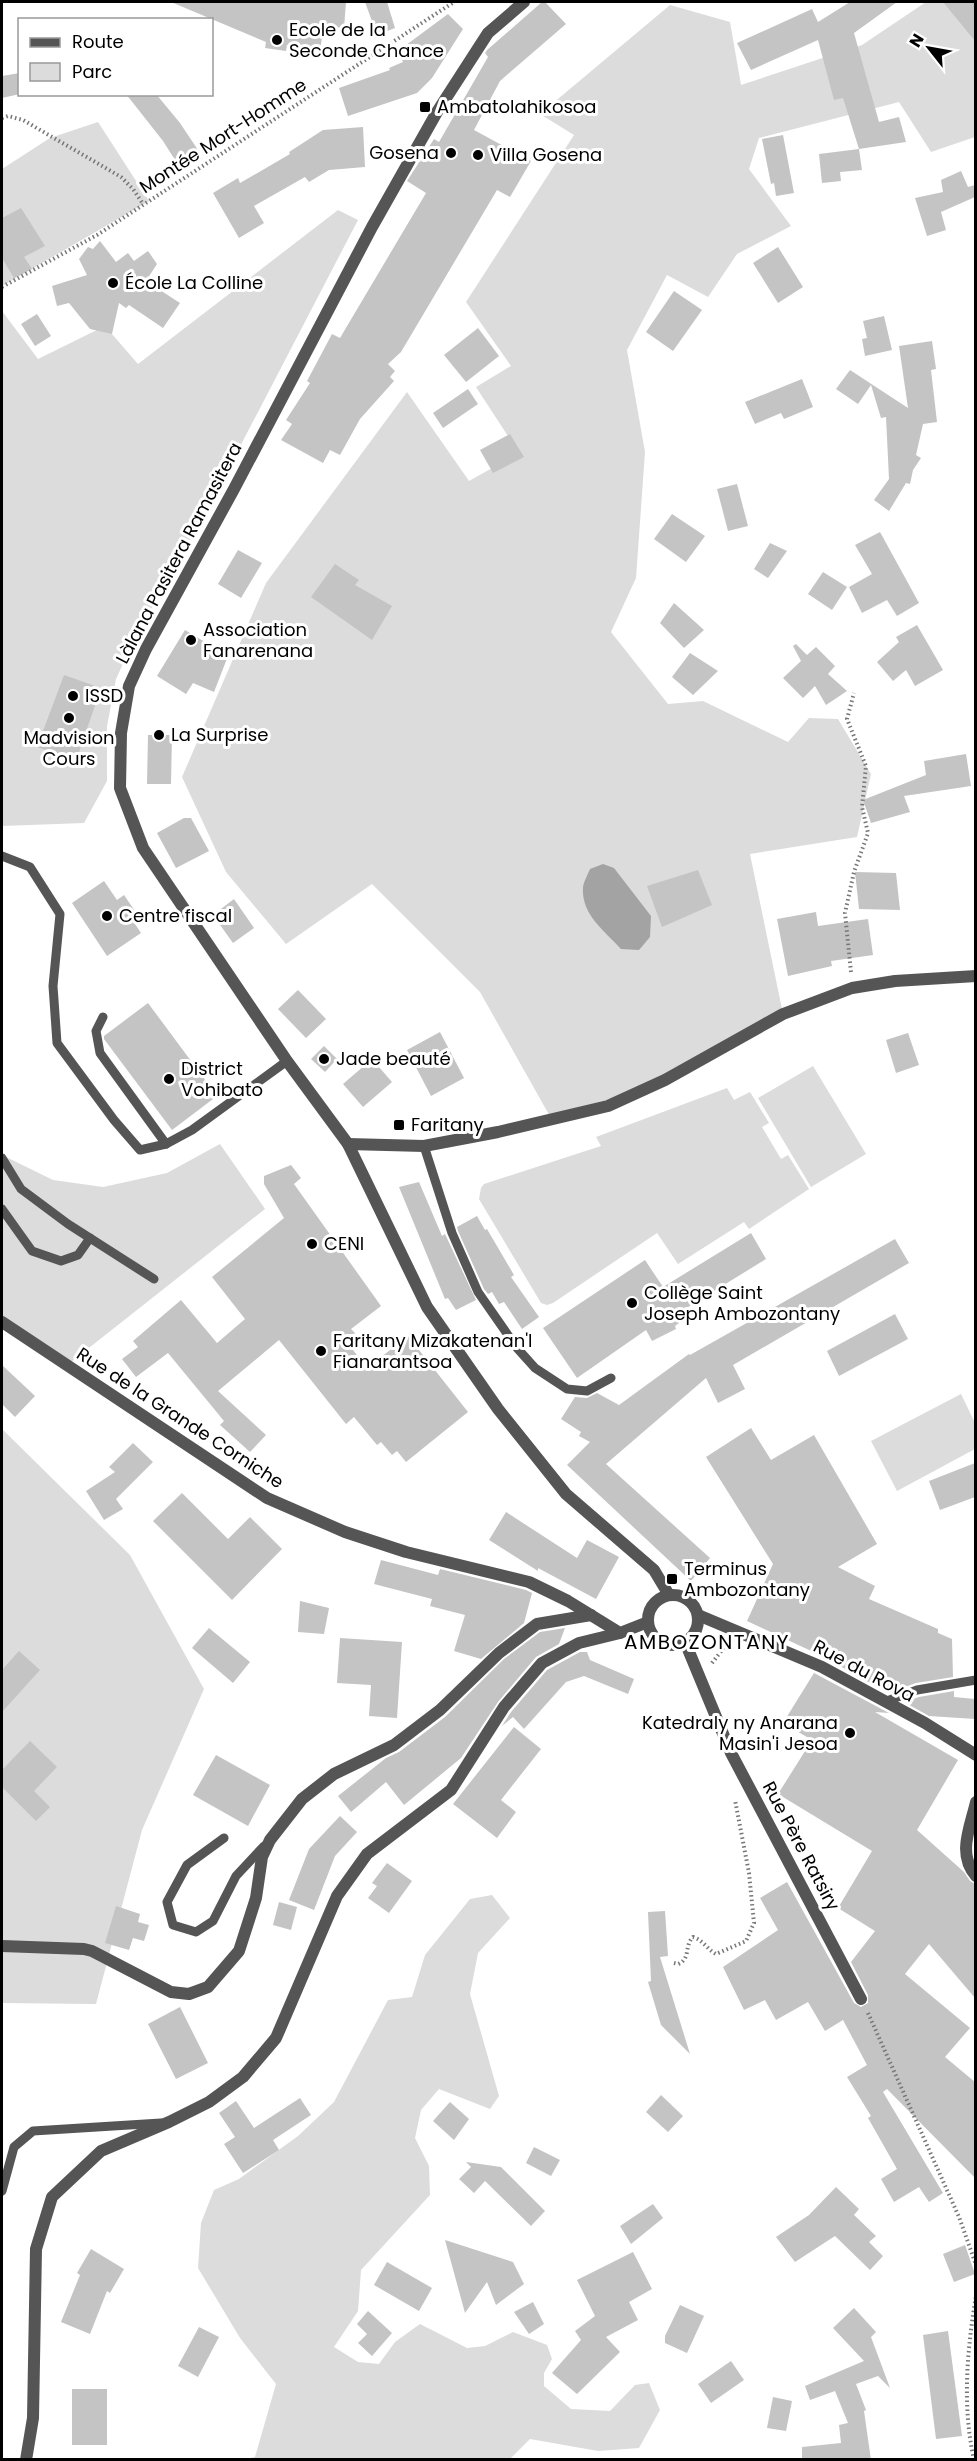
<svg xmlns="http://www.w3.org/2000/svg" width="977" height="2461" viewBox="0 0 977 2461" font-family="Poppins,sans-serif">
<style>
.green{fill:#dcdcdc}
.water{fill:#a3a3a3}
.building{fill:#c4c4c4}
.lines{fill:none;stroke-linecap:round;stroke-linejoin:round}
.path{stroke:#777;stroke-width:4;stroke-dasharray:1.5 3;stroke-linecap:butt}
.service{stroke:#555;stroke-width:9}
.minor{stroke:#555;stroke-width:12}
.tertiary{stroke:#555;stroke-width:12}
.poi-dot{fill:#000;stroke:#fff;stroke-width:2}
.labels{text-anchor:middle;stroke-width:6;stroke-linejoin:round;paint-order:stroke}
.poi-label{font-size:18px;fill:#000;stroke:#fff;text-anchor:start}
.street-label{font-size:18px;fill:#000;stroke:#fff}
.neighbourhood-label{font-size:20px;letter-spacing:1.5px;fill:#000;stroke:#fff}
</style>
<rect width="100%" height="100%" fill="#fff"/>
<g class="green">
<polygon points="926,2 975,2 975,137 931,152 899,102 759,138 749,169 791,226 737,254 708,297 667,275 627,350 645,452 636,578 611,632 668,704 703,701 788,742 809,718 838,719 871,774 857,837 750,854 783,1014 665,1080 552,1120 480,992 372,884 286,944 226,872 182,777 266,583 407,392 469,481 519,453 476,387 511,366 466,302 574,135 540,114 670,5 730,22 741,85 862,45"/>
<polygon points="98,122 149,201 2,286 2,169 50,138"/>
<polygon points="338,210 358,220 221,483 133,642 116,679 107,726 107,781 84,823 2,826 2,311 38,359 105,326 138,364"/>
<polygon points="813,1066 866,1154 811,1187 758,1098"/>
<polygon points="727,1088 734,1100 750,1092 769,1123 762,1127 781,1159 788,1155 809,1189 749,1229 744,1222 678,1264 657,1233 553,1303 547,1305 541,1303 479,1199 481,1188 484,1184 601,1146 596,1137"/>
<polygon points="220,1144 265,1209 66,1366 2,1322 2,1155 53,1180 103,1187 167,1173"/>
<polygon points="961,1394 975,1423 975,1449 897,1491 871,1441"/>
<polygon points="2,1429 130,1555 204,1689 142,1830 96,2004 2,2003"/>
<polygon points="492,1895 510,1918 478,1953 470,1994 499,2096 490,2109 439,2089 421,2110 415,2138 429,2166 430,2195 361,2270 358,2311 334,2347 358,2362 379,2364 395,2342 420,2324 467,2348 485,2346 513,2332 547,2345 552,2359 544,2373 544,2386 571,2409 610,2411 635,2385 649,2383 660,2410 639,2448 598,2451 530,2439 510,2459 246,2459 255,2457 276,2384 240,2338 198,2268 201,2223 214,2190 239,2179 298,2136 334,2102 388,2000 412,1997 425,1955 470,1899"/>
</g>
<path class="water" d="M603,864L614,868L651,916L650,937L639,950L621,949C605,931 581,915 583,887C584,881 588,874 590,869Z"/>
<g class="building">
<polygon points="171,2 346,2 344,28 324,26 320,50 287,45 286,51 265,48 266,42"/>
<polygon points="365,2 387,2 395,28 377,35"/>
<polygon points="542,2 545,2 566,24 500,81 474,130 531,161 510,197 497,190 401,352 388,364 395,371 390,377 394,381 360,419 340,455 330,450 323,463 281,440 292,424 286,420 310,383 307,381 332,334 340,338 426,193 407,181 434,139 439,142 488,57 485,53 487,50"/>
<polygon points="850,2 897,2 854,33 879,122 899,117 906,142 859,149 843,98 834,100 818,40 751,70 737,43 812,9 818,22"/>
<polygon points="943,2 975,2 975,41"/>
<polygon points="448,14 463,29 432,78 417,93 348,116 339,88 390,70 389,68 403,62 398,51"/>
<polygon points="20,73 20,94 2,98 2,76"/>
<polygon points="126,94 156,94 180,123 198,150 177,163 163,141"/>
<polygon points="363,127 365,167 329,170 309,182 305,177 254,206 264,223 239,238 213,193 238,178 240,183 290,154 289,152 323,130"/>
<polygon points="783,135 794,193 776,196 774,183 771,184 762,139"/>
<polygon points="859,149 862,170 840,172 841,181 822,183 819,154"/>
<polygon points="961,171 968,187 975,185 975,197 941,212 946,230 927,236 915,198 943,192 941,180"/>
<polygon points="21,208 45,246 24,257 32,269 14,278 2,258 2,218"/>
<polygon points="100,241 116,262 128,253 134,261 148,251 157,264 146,281 180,303 163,328 129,305 126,308 119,303 112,334 90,329 69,303 57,306 52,286 87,275 79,259 88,247 93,249"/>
<polygon points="778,247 803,287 778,303 753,263"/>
<polygon points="674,291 702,310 673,351 646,332"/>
<polygon points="37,314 51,336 35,346 21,324"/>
<polygon points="884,316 892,350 865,356 862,339 867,338 863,321"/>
<polygon points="478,328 499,356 466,382 444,355"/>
<polygon points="932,341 936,369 931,370 937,422 923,424 916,455 921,458 913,470 910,484 906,483 889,511 874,500 889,479 886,417 881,418 871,385 858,404 836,389 850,370 908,408 899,346"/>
<polygon points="802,379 813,407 784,419 781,413 755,424 745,402"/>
<polygon points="468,389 478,404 443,428 433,413"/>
<polygon points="510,434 524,457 493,473 480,450"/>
<polygon points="737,484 748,526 728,531 717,489"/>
<polygon points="672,514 705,536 686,562 654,539"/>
<polygon points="880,532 919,603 897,616 887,600 862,613 849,587 872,574 855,545"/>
<polygon points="770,543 787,551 768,578 754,569"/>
<polygon points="238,550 262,563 241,598 218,584"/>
<polygon points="335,564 359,580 355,585 392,606 372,640 311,597"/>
<polygon points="823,572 847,587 832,610 808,594"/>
<polygon points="674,603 704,630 684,648 660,623"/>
<polygon points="917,625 943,670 915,686 906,670 893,681 877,662 899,642 896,637"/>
<polygon points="185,630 228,656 214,692 193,683 186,694 157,676"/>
<polygon points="796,644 807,655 816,647 835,666 828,674 847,691 826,705 815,686 803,698 783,678 801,661 793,646"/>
<polygon points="690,653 718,671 693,695 672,677"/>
<polygon points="64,675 101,688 76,761 37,747"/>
<polygon points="148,735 172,735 171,784 147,784"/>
<polygon points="966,754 971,786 904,796 910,812 871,823 863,800 926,775 924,761"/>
<polygon points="184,818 191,818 209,851 176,868 157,833"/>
<polygon points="698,870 712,905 662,927 647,886"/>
<polygon points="855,872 896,873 900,910 859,909"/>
<polygon points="104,881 117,900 124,895 137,914 131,918 141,933 107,956 72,903"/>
<polygon points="234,899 254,928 233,943 213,915"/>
<polygon points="816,912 818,926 868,919 873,955 831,961 832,966 788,976 777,919"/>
<polygon points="298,990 326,1019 306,1038 278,1009"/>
<polygon points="148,1003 217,1096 172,1130 104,1039 104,1036"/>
<polygon points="440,1032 464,1078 431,1096 407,1050"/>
<polygon points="908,1033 919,1065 896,1073 886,1040"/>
<polygon points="324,1046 337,1059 325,1072 311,1059"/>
<polygon points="372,1059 392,1082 363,1107 343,1084"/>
<polygon points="291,1165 301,1178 294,1184 381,1306 351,1329 355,1333 346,1341 367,1368 408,1336 468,1412 406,1462 397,1451 392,1455 381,1442 377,1445 354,1417 346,1424 279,1340 218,1391 266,1435 250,1452 220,1425 224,1421 168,1353 136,1377 122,1359 138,1347 133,1341 181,1300 217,1343 245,1319 212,1277 284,1218 264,1184 264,1176"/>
<polygon points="419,1182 442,1236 445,1234 476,1300 456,1310 448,1298 445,1299 399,1187"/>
<polygon points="477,1216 485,1230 487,1229 514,1275 511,1277 539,1317 522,1329 504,1302 499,1304 492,1292 488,1294 484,1289 458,1231 457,1227"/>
<polygon points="751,1233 766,1259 680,1312 685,1319 675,1326 676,1329 652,1341 646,1330 577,1378 543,1328 645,1260 663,1287"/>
<polygon points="895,1239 909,1263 733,1365 745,1389 718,1403 706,1378 606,1464 710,1558 691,1581 567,1465 590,1442 579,1436 581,1432 561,1419 575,1397 587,1398 597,1393 619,1405 689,1354 690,1355"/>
<polygon points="895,1314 908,1339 839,1376 827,1351"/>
<polygon points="2,1365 35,1396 15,1417 2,1404"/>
<polygon points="751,1428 771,1460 814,1435 877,1544 838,1567 875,1586 869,1599 938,1629 938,1633 952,1639 953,1677 916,1683 888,1693 824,1657 747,1621 773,1564 706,1457"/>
<polygon points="133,1443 153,1462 116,1499 123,1509 104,1520 86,1491 115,1472 109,1467"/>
<polygon points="975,1463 975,1497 940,1510 929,1481"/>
<polygon points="182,1493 228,1539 250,1517 282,1549 232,1600 153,1521"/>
<polygon points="506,1512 577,1558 587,1540 619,1557 596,1599 538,1568 538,1571 489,1540"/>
<polygon points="381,1560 438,1575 440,1569 526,1590 532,1593 524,1623 481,1659 454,1651 465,1615 430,1606 432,1599 374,1584"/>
<polygon points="300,1601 329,1608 324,1634 298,1632"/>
<polygon points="209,1628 250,1662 233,1683 192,1648"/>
<polygon points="565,1628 559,1644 536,1657 498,1702 461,1758 404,1805 386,1782 351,1812 338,1796 386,1758 399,1752 445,1717 504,1659 540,1632"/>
<polygon points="340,1638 402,1642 397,1718 369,1716 371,1685 337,1683"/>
<polygon points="19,1651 40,1670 2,1712 2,1670"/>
<polygon points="580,1652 587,1652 590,1660 634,1679 628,1694 584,1676 566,1682 524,1729 513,1717 502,1726 511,1712 547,1670"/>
<polygon points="814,1673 889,1713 875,1712 958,1760 917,1830 964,1872 970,1881 975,1884 975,1998 929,1944 905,1974 970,2028 945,2057 975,2082 975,2178 887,2089 883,2092 943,2193 929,2202 919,2187 894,2202 881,2179 897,2169 868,2118 871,2116 847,2077 867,2065 843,2020 825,2031 808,2002 776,2020 765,2000 744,2010 723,1967 778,1930 760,1898 787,1882 854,2003 861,2007 868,2003 868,1995 851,1962 875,1931 838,1908 872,1851 778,1794 812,1740 783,1723"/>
<polygon points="954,1691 954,1697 975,1699 975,1719 929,1716 904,1702 919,1697"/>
<polygon points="514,1727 541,1749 501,1800 516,1812 497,1838 453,1804"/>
<polygon points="30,1741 57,1767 34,1791 50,1807 36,1821 2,1787 2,1770"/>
<polygon points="216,1755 270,1785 248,1826 193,1795"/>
<polygon points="340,1816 357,1832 335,1856 314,1910 289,1900 309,1849"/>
<polygon points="387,1863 412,1881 389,1913 368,1898 377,1886 372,1883"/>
<polygon points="279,1902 297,1907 291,1930 273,1925"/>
<polygon points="116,1906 140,1914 138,1922 149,1925 144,1941 133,1938 129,1950 105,1943"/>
<polygon points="665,1911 668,1956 660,1957 690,2054 661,2025 648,1982 651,1981 648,1912"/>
<polygon points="180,2007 208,2063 176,2079 148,2024"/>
<polygon points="661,2095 683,2116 668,2132 646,2112"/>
<polygon points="300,2098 311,2115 273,2140 279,2150 243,2173 224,2144 235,2137 219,2113 236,2101 254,2128"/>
<polygon points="450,2102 469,2119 454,2140 433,2121"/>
<polygon points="534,2147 560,2160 551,2176 526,2163"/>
<polygon points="466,2162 501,2167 545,2211 531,2226 485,2181 474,2193 459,2179 471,2167"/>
<polygon points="836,2187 859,2209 854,2215 876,2236 869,2242 883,2256 870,2270 835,2236 795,2262 776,2237 809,2215"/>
<polygon points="653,2204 663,2218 631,2244 620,2226"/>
<polygon points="445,2240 513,2262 524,2284 496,2305 487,2282 465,2313"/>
<polygon points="965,2245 975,2274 954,2282 943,2254"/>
<polygon points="91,2249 124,2269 110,2293 107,2291 90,2334 61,2322 80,2275 77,2273"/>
<polygon points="633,2252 652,2289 629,2302 638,2320 606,2337 620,2352 577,2394 552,2373 581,2340 575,2331 595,2316 577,2280"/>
<polygon points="387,2262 432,2288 419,2311 374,2285"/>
<polygon points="533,2302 544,2324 529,2334 514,2312"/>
<polygon points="680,2305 704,2316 687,2353 665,2343 665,2336"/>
<polygon points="854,2308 876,2332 871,2337 890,2388 878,2376 856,2384 866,2410 864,2411 871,2460 802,2460 802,2447 841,2443 839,2425 848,2423 835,2391 810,2400 805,2386 864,2361 833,2328"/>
<polygon points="368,2311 392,2333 372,2356 358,2343 367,2334 357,2324"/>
<polygon points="199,2327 219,2337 198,2377 178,2366"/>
<polygon points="948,2331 962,2436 936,2439 923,2335"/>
<polygon points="731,2361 744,2380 711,2403 698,2384"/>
<rect x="72" y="2389" width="35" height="56"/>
<polygon points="773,2397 792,2401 786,2431 767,2428"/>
</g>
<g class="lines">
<g class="path">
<polyline points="2,118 8,116 23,120 121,177 133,189 143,204"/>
<polyline points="2,287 97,235 454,2"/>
<polyline points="851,972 845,913 854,872 868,833 862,807 866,766 847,719 854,693"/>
<polyline points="712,1663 726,1645"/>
<path d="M674,1963L678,1964C691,1959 684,1946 693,1937C703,1940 707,1949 716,1954L746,1941L754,1923L749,1873L735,1800"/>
<polyline points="868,2013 959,2217 976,2265"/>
<path d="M974,2460C962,2406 967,2350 976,2296"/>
</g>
<g class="service">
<polyline points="2,856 30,867 60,914 53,986 57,1043 114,1120 140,1150 166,1144 192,1130 287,1061"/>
<polyline points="103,1017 96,1031 100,1053 166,1144"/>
<polyline points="424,1146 452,1233 478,1292 517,1348 535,1368 567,1389 587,1391 611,1378"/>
<polyline points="2,1158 21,1189 68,1224 154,1279"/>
<polyline points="2,1209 32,1251 61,1261 78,1255 90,1238"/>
<polyline points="884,1702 917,1690 976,1680"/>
<polyline points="224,1838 187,1865 167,1902 173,1925 196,1932 213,1921 236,1876 264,1846"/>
<polyline points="2,2191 14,2147 33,2131 161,2123"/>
</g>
<g class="minor">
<polyline points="2,1322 267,1498 345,1532 406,1552 529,1582 568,1601 620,1633 648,1622"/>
<polyline points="698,1615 822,1667 925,1723 976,1755"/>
<polyline points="685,1642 731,1753 861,1999"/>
<path d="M976,1802C970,1828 957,1854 976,1876"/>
<polyline points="2,1946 84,1949 92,1951 171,1992 189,1994 208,1987 239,1951 256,1898 262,1857 270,1840 302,1799 334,1774 394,1745 440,1710 499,1653 537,1624 591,1615"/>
<polyline points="26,2460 33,2418 36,2249 52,2197 101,2151 169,2122 209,2102 243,2077 276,2038 337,1896 367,1854 451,1790 504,1707 542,1663 579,1643 620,1633"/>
</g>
<g class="tertiary">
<polyline points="524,2 488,33 437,112 372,227 234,489 146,649 129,686 121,733 120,788 143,848 287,1061 348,1144 427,1307 498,1409 566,1494 654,1570 669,1595"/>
<polyline points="348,1144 424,1146 498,1132 608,1106 665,1080 783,1014 852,988 895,981 976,976"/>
<circle cx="673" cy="1620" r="25"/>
</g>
</g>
<g class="poi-dot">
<circle cx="277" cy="40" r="6"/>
<rect x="419" y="101" width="12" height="12" rx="3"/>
<circle cx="451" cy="153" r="6"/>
<circle cx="478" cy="155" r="6"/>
<circle cx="113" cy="283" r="6"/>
<circle cx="191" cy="640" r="6"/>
<circle cx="73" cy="696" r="6"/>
<circle cx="69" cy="718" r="6"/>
<circle cx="159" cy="735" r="6"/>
<circle cx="107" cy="916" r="6"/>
<circle cx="324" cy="1059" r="6"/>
<circle cx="169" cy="1079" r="6"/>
<rect x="393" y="1119" width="12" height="12" rx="3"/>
<circle cx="312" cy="1244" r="6"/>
<circle cx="632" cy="1303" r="6"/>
<circle cx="321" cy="1351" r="6"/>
<rect x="666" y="1573" width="12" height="12" rx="3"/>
<circle cx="850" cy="1733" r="6"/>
</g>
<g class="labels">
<g class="poi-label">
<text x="289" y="36">Ecole de la<tspan x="289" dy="21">Seconde Chance</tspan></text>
<text x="437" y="113">Ambatolahikosoa</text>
<text x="439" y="159" text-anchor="end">Gosena</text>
<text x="490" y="161">Villa Gosena</text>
<text x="125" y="289">École La Colline</text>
<text x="203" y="636">Association<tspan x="203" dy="21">Fanarenana</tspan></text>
<text x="85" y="702">ISSD</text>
<text x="171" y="741">La Surprise</text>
<text x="69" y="744" text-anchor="middle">Madvision<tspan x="69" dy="21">Cours</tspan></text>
<text x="119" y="922">Centre fiscal</text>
<text x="336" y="1065">Jade beauté</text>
<text x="181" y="1075">District<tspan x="181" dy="21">Vohibato</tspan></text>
<text x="411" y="1131">Faritany</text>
<text x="324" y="1250">CENI</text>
<text x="644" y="1299">Collège Saint<tspan x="644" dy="21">Joseph Ambozontany</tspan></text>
<text x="333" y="1347">Faritany Mizakatenan'I<tspan x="333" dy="21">Fianarantsoa</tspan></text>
<text x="684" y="1575">Terminus<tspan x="684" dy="21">Ambozontany</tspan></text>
<text x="838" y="1729" text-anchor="end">Katedraly ny Anarana<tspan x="838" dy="21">Masin'i Jesoa</tspan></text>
</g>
<g class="street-label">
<text transform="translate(223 136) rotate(-33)" y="6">Montée Mort-Homme</text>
<text transform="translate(179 553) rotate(-62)" y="6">Làlana Pasitera Ramasitera</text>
<text transform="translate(180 1418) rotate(33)" y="6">Rue de la Grande Corniche</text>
<text transform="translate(864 1671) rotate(28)" y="6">Rue du Rova</text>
<text transform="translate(801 1846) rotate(62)" y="6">Rue Père Ratsiry</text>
</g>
<g class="neighbourhood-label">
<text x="707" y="1649">AMBOZONTANY</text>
</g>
</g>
<rect width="977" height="2461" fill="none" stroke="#000000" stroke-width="6"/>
<rect x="18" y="18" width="195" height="78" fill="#ffffff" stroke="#999999" stroke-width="1.5"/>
<rect x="30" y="38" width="30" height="9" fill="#555555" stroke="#999999" stroke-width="1.5"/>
<text x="72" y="48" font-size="18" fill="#000000">Route</text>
<rect x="30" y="63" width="30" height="18" fill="#dcdcdc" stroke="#999999" stroke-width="1.5"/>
<text x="72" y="78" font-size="18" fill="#000000">Parc</text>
<g transform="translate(929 48) rotate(301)" stroke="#ffffff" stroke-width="4.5" paint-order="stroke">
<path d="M0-4.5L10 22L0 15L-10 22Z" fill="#000000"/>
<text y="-9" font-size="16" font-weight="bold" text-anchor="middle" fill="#000000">N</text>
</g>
</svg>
